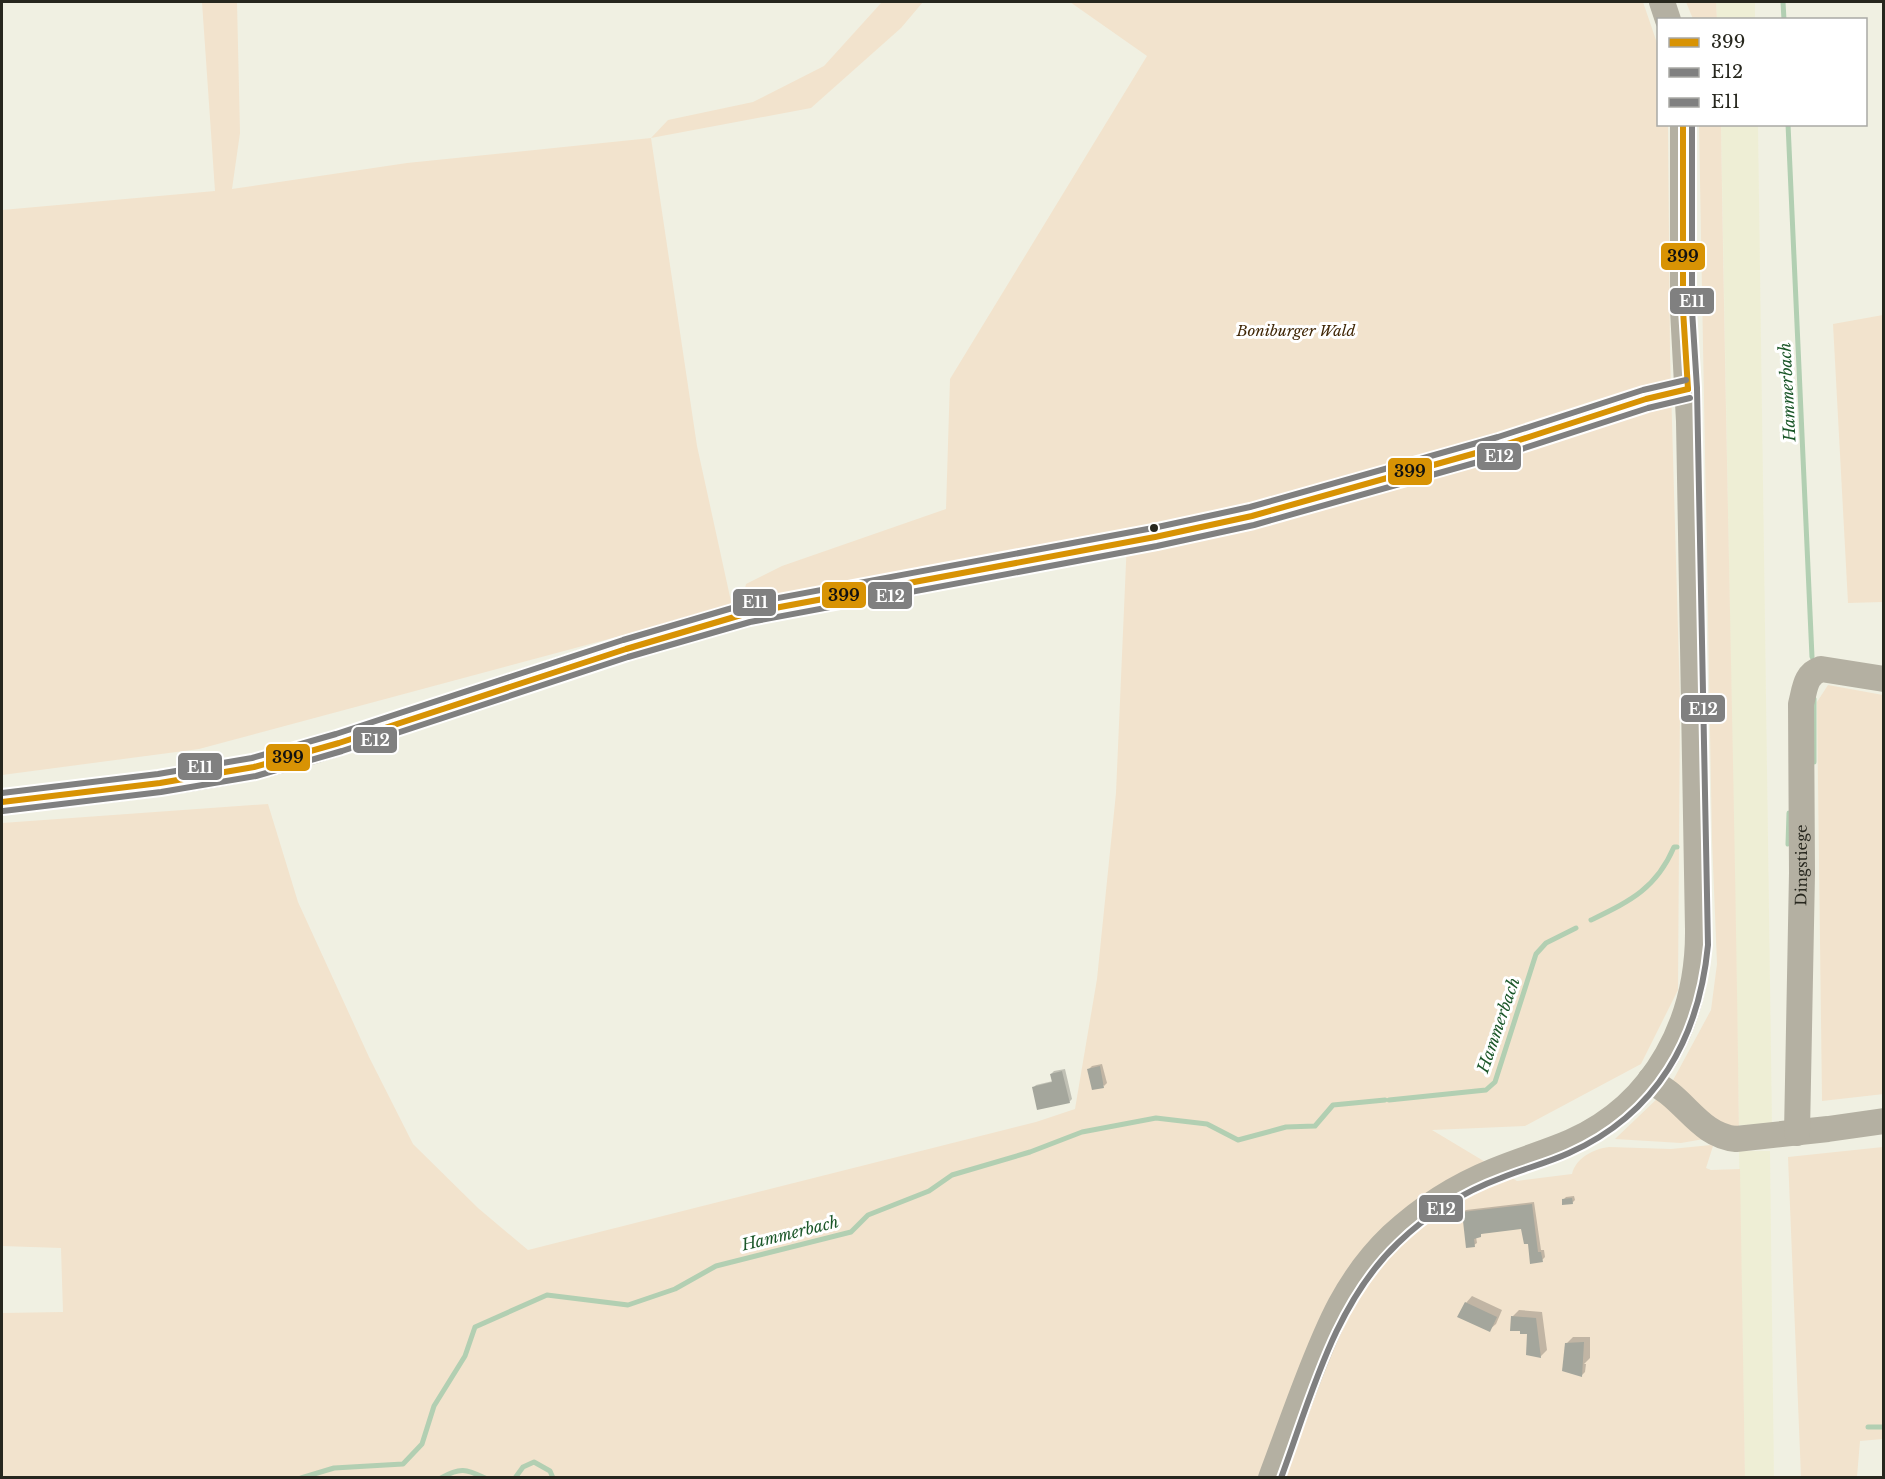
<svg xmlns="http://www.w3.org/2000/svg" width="1885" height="1479" viewBox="0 0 1885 1479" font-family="'Libre Baskerville',serif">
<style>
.built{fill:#eeeed5}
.green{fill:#f2e3cd}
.shadow{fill:#0003}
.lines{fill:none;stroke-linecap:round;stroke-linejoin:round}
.stream{stroke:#b2cfb2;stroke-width:5}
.building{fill:#a4a69c}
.minor{stroke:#b4b0a2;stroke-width:26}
.bus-1-casing{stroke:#fff;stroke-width:10}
.bus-2-casing{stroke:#fff;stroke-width:10}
.bus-3-casing{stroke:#fff;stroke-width:10}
.bus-1{stroke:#d89304;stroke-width:6}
.bus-2{stroke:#808080;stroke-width:6}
.bus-3{stroke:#808080;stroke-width:6}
.bus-dot{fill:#27271e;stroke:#fff;stroke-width:2}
.labels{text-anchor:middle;stroke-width:6;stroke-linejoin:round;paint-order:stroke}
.park-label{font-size:15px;font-style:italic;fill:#412808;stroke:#fff}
.street-label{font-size:15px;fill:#27271e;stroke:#fff}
.water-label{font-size:16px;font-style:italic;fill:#1b5729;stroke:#fff}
.line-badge{stroke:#fff;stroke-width:2}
.badge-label{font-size:16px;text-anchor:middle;font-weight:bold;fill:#fff}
.pale-badge-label{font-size:16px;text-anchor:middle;font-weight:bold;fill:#111}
</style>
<rect width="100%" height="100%" fill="#f0f0e2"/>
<g class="built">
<polygon points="1716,2 1755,2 1755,19 1717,19"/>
<polygon points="1721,125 1758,125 1772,1124 1739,1125"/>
<polygon points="1739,1151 1770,1151 1774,1477 1745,1477"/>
</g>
<g class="green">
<polygon points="202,2 237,2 240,133 232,189 407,163 651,138 668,120 753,102 824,66 882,2 923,2 901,28 811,108 651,138 697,446 732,606 199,749 2,775 2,210 215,191"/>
<path d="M1070,2H1643L1658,46V124L1668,125V128L1670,353L1680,700L1678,990L1641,1064L1525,1126L1432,1130L1517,1181L1572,1174C1576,1158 1593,1149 1609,1147L1671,1149L1711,1145L1713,1146L1706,1168L1711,1170L1740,1169L1745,1477H2V1313L63,1312L61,1248L2,1246V823L268,804L298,902L369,1057L413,1144L478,1208L528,1250L1036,1122L1075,1109L1097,979L1116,793L1127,540L742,602L746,584L782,566L946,509L950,379L1147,56Z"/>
<polygon points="1686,2 1716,2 1717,19 1693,19"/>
<path d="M1699,125H1721C1726,461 1735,797 1739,1133L1730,1131L1671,1084L1711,1010L1717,964L1712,840Z"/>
<polygon points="1883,315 1883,602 1848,603 1833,324"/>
<polygon points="1828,685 1883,695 1884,1094 1822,1101 1817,702"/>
<polygon points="1660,1096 1704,1139 1681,1143 1615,1139"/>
<polygon points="1883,1147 1883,1439 1860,1441 1857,1477 1801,1477 1788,1157"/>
</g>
<g class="shadow">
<polygon points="1102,1064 1107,1083 1104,1086 1089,1069 1092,1066"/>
<polygon points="1065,1069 1072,1099 1069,1102 1033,1088 1036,1085 1053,1081 1051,1074 1054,1071"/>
<polygon points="1574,1196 1575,1200 1572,1203 1563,1200 1566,1197"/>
<polygon points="1534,1202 1541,1250 1544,1250 1545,1257 1542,1260 1529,1242 1523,1228 1483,1233 1476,1237 1477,1243 1474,1245 1463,1212 1466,1210"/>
<polygon points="1472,1296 1502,1310 1496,1324 1489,1330 1466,1303"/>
<polygon points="1519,1310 1542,1312 1547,1350 1540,1357 1529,1333 1512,1317"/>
<polygon points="1573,1337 1590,1337 1590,1358 1584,1364 1586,1364 1585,1372 1582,1375 1566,1344"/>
</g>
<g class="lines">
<g class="stream">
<polyline points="1783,2 1784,20"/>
<polyline points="1788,124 1812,657"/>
<polyline points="1814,762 1814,699"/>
<polyline points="1788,844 1789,813"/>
<path d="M1591,920C1630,901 1656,889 1674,847H1677"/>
<polyline points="1389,1100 1486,1090 1495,1082 1536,954 1546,943 1576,928"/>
<polyline points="1868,1427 1884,1427"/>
<polyline points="301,1478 334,1468 403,1464 422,1444 434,1406 465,1356 475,1327 547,1295 628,1305 675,1289 716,1266 851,1232 868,1215 929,1191 952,1175 1030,1152 1082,1132 1156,1118 1207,1124 1238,1140 1286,1127 1315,1126 1333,1105 1385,1100"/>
<path d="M441,1478C460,1467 466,1469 485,1478"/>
<polyline points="515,1478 523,1467 534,1462 550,1471 553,1478"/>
</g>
</g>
<g class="building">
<polygon points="1100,1066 1104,1088 1092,1090 1087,1069"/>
<polygon points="1062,1071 1070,1103 1037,1110 1032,1087 1052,1082 1050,1074"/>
<polygon points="1572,1198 1573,1204 1562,1205 1562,1199"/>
<polygon points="1532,1204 1538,1252 1541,1252 1543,1262 1530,1264 1528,1244 1524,1244 1521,1229 1481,1234 1481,1237 1474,1239 1475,1247 1466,1248 1462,1212"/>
<polygon points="1465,1302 1497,1317 1490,1332 1457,1317"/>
<polygon points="1511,1316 1536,1318 1541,1358 1526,1355 1527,1334 1520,1334 1520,1331 1510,1331"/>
<polygon points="1584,1342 1582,1377 1562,1371 1565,1343"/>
</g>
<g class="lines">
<g class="minor">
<polyline points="1662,2 1668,20"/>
<path d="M2,802C85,792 171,785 254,767C311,754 367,733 423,715C531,679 639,642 748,613L1155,537L1252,516L1501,446L1646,399L1688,389"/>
<path d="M1650,1080C1657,1085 1664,1089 1670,1094C1692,1112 1706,1136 1736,1139L1828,1129L1884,1121"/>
<path id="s1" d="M1797,1133L1802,873L1801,704C1805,689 1805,674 1821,669L1884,679"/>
<path d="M1271,1478C1283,1446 1294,1415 1306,1384C1328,1327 1347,1279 1392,1236C1422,1208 1457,1186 1494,1171C1520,1160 1546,1153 1571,1142C1657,1104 1699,1019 1698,929L1689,421L1683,310V124"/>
</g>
<g class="bus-1-casing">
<g id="bus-1">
<polyline points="1683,124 1683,310 1688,389"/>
<polyline points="2,802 160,783 254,767 339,743 626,649 748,613 1155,537 1252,516 1501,446 1646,399 1688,389"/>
</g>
</g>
<g class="bus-2-casing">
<g id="bus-2">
<polyline points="3,811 161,792 256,776 342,751 628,657 750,622 1157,546 1254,525 1503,455 1648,408 1690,398"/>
<path d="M1281,1478C1311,1397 1334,1304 1398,1243C1427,1215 1463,1192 1501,1178C1523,1169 1547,1163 1569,1153C1657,1114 1699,1038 1708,945L1697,389"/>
</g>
</g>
<g class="bus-3-casing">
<g id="bus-3">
<polyline points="1692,124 1692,310 1697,388"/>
<polyline points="2,793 158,774 252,758 336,734 623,640 746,604 1153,528 1250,507 1498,437 1643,390 1686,380"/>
</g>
</g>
<use href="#bus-1" class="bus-1"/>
<use href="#bus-2" class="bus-2"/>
<use href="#bus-3" class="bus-3"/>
</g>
<circle class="bus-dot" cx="1154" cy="528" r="5"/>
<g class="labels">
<g class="park-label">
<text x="1296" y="336">Boniburger Wald</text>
</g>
<g class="street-label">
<text dy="5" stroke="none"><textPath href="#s1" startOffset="268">Dingstiege</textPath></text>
</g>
<g class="water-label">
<text transform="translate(1787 392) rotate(-93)" y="6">Hammerbach</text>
<text transform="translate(1498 1025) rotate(-71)" y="6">Hammerbach</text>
<text transform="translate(790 1233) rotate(-14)" y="6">Hammerbach</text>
</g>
</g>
<g class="line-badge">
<rect x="1660" y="242" width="46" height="29" rx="6" fill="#d89304"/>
<rect x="1669" y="287" width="46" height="28" rx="6" fill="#808080"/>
<rect x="1476" y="442" width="46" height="29" rx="6" fill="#808080"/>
<rect x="1387" y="457" width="46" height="29" rx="6" fill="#d89304"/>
<rect x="821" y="581" width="46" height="28" rx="6" fill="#d89304"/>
<rect x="867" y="581" width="46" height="29" rx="6" fill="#808080"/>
<rect x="732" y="588" width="45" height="29" rx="6" fill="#808080"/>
<rect x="1680" y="694" width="46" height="29" rx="6" fill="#808080"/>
<rect x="352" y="726" width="46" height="28" rx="6" fill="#808080"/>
<rect x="265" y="743" width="46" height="29" rx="6" fill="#d89304"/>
<rect x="177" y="752" width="46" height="29" rx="6" fill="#808080"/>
<rect x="1418" y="1194" width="46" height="29" rx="6" fill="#808080"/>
</g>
<g class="badge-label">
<text x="1692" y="307">E11</text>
<text x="1499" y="462">E12</text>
<text x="890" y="602">E12</text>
<text x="755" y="608">E11</text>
<text x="1703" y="715">E12</text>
<text x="375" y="746">E12</text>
<text x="200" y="773">E11</text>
<text x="1441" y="1215">E12</text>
</g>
<g class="pale-badge-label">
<text x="1683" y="262">399</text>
<text x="1410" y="477">399</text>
<text x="844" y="601">399</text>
<text x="288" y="763">399</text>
</g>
<rect width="1885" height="1479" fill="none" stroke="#27271e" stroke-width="6"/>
<rect x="1657" y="18" width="210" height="108" fill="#ffffff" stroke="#a9a9a5" stroke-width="1.5"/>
<rect x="1669" y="38" width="30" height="9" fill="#d89304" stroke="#a9a9a5" stroke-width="1.5"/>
<text x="1711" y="48" font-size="18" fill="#27271e">399</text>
<rect x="1669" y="68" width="30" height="9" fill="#808080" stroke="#a9a9a5" stroke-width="1.5"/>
<text x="1711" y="78" font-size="18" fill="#27271e">E12</text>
<rect x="1669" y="98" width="30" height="9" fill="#808080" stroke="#a9a9a5" stroke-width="1.5"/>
<text x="1711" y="108" font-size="18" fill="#27271e">E11</text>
</svg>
